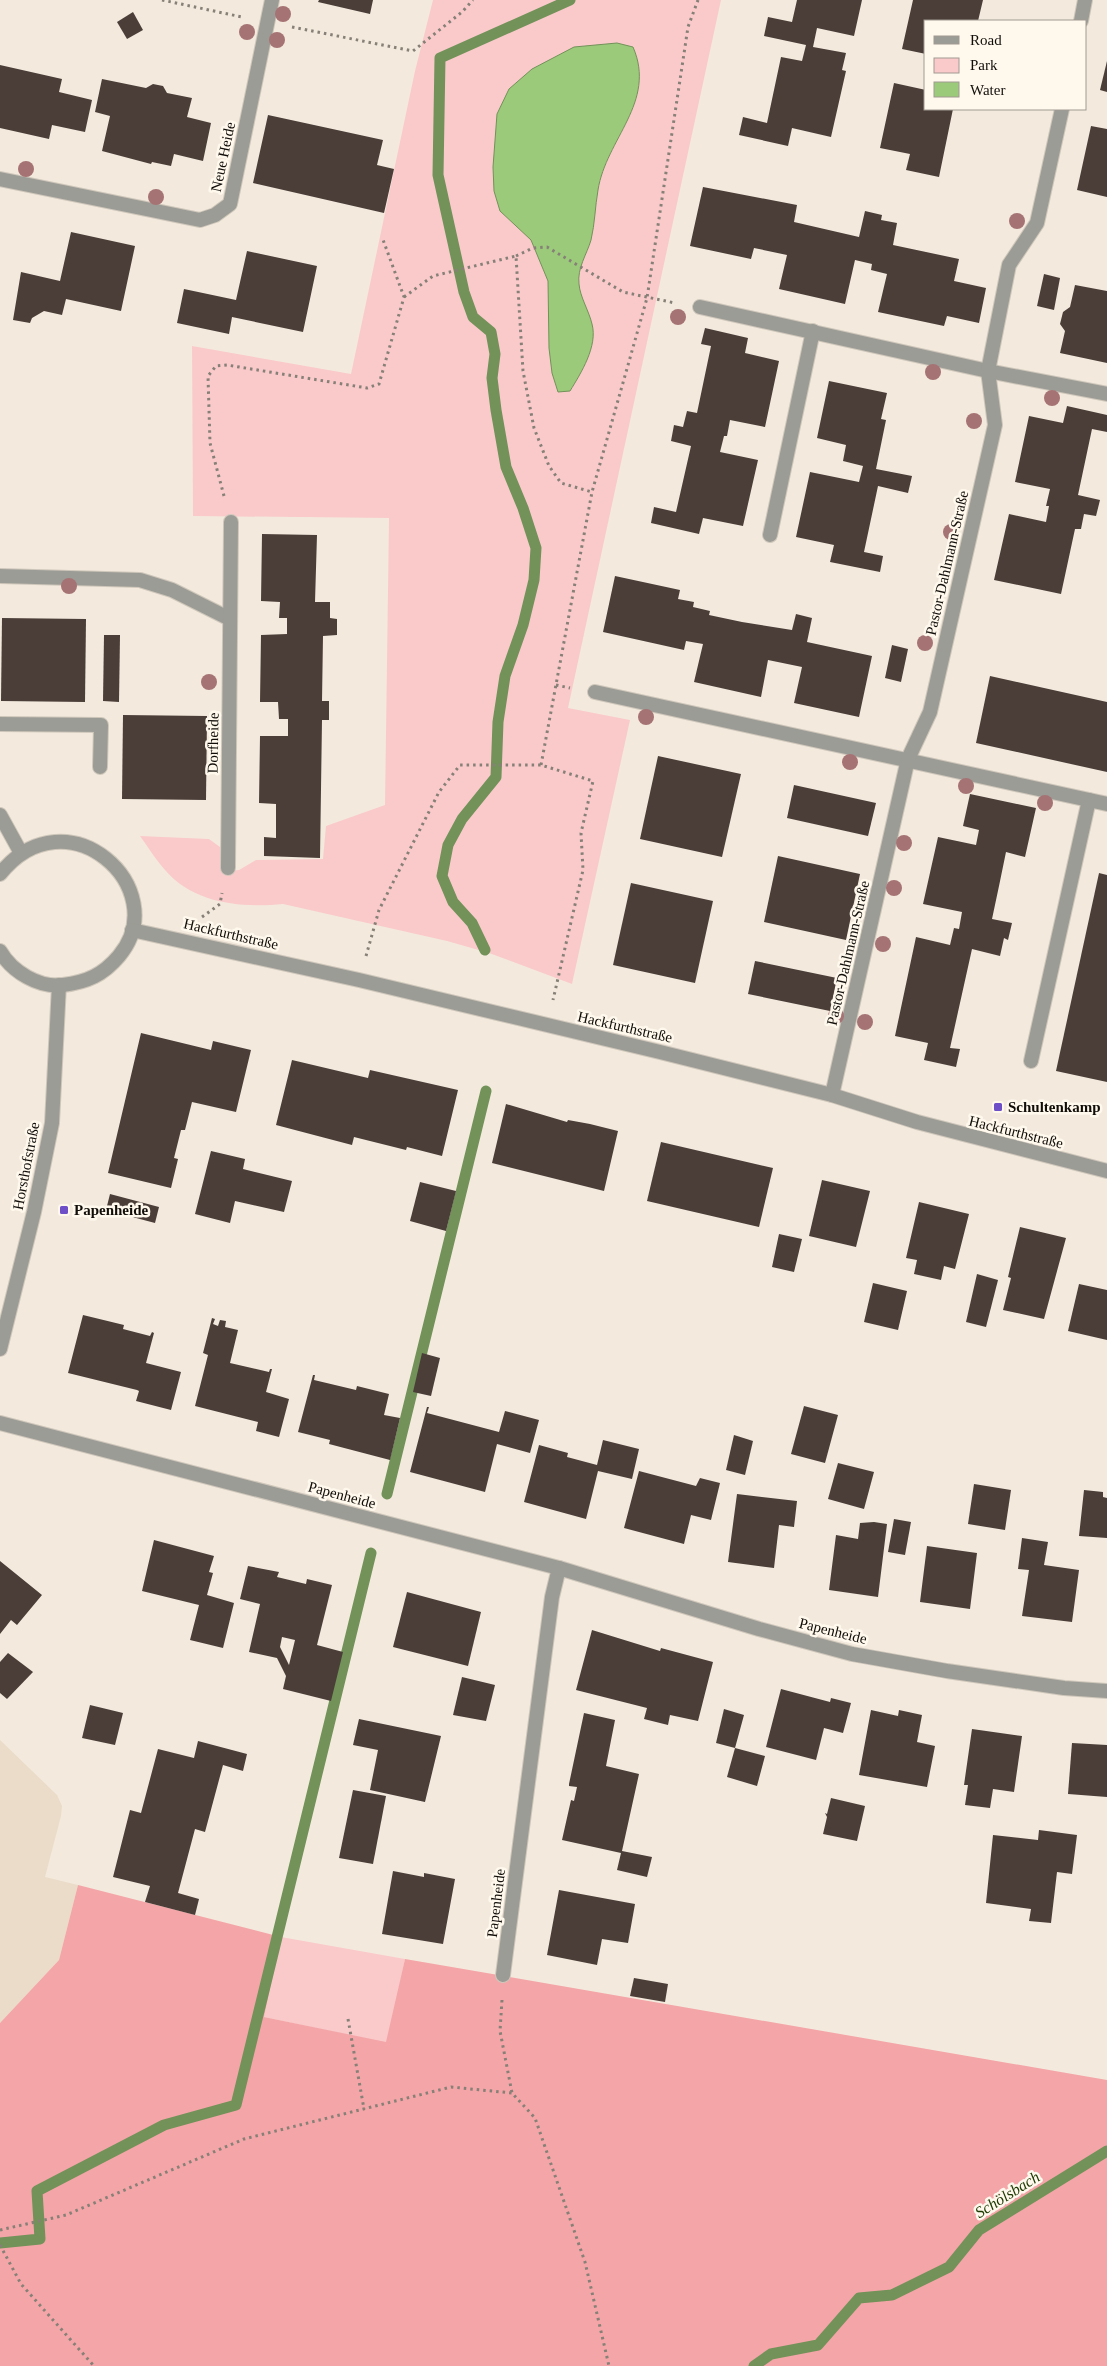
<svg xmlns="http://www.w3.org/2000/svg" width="1107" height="2366" viewBox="0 0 1107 2366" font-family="'Times New Roman',serif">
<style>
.built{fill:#eadcc9}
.green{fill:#facacb}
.forest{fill:#f4a5a7}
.water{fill:#9bca7b;stroke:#729259}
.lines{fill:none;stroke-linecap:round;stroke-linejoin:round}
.stream{stroke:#729259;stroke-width:11}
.building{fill:#4b3e39;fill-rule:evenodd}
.service-casing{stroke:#cfc7bb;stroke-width:16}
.minor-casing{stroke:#cfc7bb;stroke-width:16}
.tertiary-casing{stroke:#cfc7bb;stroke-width:16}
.path{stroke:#868077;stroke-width:3;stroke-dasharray:2.5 4;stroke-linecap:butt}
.service{stroke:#9c9c96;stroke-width:14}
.minor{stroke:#9c9c96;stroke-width:14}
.tertiary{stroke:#9c9c96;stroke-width:14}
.tree{fill:#a67374}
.poi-dot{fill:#6e4fc8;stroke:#fff8ed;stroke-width:2}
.labels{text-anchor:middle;stroke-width:5;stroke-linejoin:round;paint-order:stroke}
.street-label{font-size:15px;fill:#110e0a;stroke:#fff8ed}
.poi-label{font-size:15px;font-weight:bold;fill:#110e0a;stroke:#fff8ed;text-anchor:start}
.water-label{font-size:16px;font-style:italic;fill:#1b3900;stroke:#fff8ed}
</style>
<rect width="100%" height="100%" fill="#f3eadd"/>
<polygon class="built" points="0,1740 57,1795 62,1806 61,1816 45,1877 78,1885 59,1960 0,2023"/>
<g class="green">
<path d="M433,0H721L568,708L630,720L572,984L489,953L447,941L283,904C242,908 194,904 165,870C156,860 148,847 140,836L209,839L220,847L221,872L239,870L256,860L323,859L326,826L385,805L389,518L193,516L192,346L351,374L415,71Z"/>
<polygon points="281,1937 405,1959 387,2043 264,2017"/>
</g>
<polygon class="forest" points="78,1885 281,1937 264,2017 386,2042 405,1959 1107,2080 1107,2366 0,2366 0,2023 59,1960"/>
<path class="water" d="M617,43L633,47C657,102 606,139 598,190C595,207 595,223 591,240C587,254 577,268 579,284C580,297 589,311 592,324C598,346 581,373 570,391L558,392L552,373L549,348L548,281L531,240L500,211L494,191L493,167L497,114L509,89L532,69L574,47Z"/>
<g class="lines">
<g class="stream">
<polyline points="485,950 472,923 453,902 442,876 448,845 462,819 496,777 498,722 505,676 523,625 534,580 536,548 523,508 506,467 496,410 492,378 495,354 491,332 473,317 464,292 438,175 440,58 570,0"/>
<polyline points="387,1494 486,1091"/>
<polyline points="0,2243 40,2239 37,2191 164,2125 236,2105 371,1553"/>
<polyline points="754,2366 771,2354 818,2345 859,2298 892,2295 949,2267 979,2230 1107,2151"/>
</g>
</g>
<g class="building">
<polygon points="319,0 373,0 370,14 318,2"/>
<polygon points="797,0 862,0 854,36 817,28 813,47 846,53 842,70 846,71 831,137 792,128 788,146 739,135 743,117 767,123 781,57 802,61 806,45 764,36 768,17 792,22"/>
<polygon points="913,0 983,0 978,21 926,21 926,54 902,49"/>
<polygon points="133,12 143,30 127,39 117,22"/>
<polygon points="1107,61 1107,92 1100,90"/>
<polygon points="0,65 62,79 59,92 92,100 85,132 52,125 49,139 0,128"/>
<polygon points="102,79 146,88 153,84 163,86 167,93 192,98 187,117 211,123 203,161 174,154 171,166 152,162 151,164 102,151 110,116 95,112"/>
<polygon points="894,83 926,90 926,109 953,109 939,177 906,170 910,154 880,148"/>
<polygon points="268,115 383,140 377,165 394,169 384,213 253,183"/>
<polygon points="1091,126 1107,129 1107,197 1077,190"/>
<polygon points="703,187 797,205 794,222 859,237 865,211 882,215 881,220 897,223 893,245 959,259 954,281 986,288 979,323 947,316 944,326 878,312 887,274 871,270 872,264 855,260 845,304 779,289 787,255 754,248 751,259 690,246"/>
<polygon points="71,232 135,246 121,311 66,299 62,315 44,311 32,318 30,323 13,320 21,272 60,281"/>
<polygon points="247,251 317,266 303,332 232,317 229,334 177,323 184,289 236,300"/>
<polygon points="1044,274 1060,278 1054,310 1037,306"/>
<polygon points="1075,285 1107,291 1107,363 1060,353 1065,331 1060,324 1063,312 1070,307"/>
<polygon points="705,328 748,338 745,353 779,361 765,427 730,420 727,436 724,436 720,452 758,460 743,526 703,518 699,534 651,523 654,507 676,512 691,446 671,441 674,425 683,427 687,411 697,413 711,346 701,344"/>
<polygon points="829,381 887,393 881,419 886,420 876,469 912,476 908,493 878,486 864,552 883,556 880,572 830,562 834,545 796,537 810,472 859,482 863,466 843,461 846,445 817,438"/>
<polygon points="1067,406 1107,415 1107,432 1092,429 1078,495 1100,500 1096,516 1084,514 1081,529 1075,529 1061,594 994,580 1009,514 1046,522 1049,506 1046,506 1050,489 1015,482 1029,416 1063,423"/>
<polygon points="262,534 317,535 315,602 330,602 330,618 337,619 337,635 323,636 322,701 329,701 329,720 322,720 320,858 264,856 264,837 276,838 276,804 259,803 260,736 288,736 288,719 279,719 278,702 260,702 261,635 287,634 287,618 279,618 280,602 261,601"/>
<polygon points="615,576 680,590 678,599 694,602 693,607 710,611 709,615 742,622 792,630 796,614 812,618 807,642 872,656 859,717 794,703 802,667 768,660 761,697 694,682 703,644 686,641 684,650 603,632"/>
<polygon points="2,618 86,619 85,702 1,701"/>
<polygon points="104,635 120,635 119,702 103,701"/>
<polygon points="892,645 908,649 901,682 885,678"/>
<polygon points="990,676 1107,702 1107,772 976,743"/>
<polygon points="123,715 207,716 206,800 122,799"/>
<polygon points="658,756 741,774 722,857 640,839"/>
<polygon points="794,785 876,803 868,836 787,818"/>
<polygon points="970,794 1036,808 1025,857 1006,852 999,886 992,919 1012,923 1008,940 1004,938 1000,956 972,949 950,1048 960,1049 956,1067 924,1060 928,1043 895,1036 916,937 950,945 954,928 959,929 962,912 923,904 938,837 976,845 979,830 963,826"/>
<polygon points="778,856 860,874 846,940 764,922"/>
<polygon points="1099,873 1107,875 1107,1082 1056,1071"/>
<polygon points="631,883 713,901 695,983 613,965"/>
<polygon points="755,961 837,978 830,1011 748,994"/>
<polygon points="141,1033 211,1050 213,1041 251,1050 236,1112 192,1102 185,1130 181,1130 174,1158 178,1159 171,1188 108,1173"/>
<polygon points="292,1060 368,1078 370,1070 458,1090 442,1156 407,1147 406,1150 354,1137 352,1145 276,1125"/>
<polygon points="506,1104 567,1122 568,1120 590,1124 618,1131 604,1191 492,1163"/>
<polygon points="661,1142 773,1168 759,1227 647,1201"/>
<polygon points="211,1151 245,1159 243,1169 292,1181 284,1212 235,1201 230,1223 195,1214"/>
<polygon points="822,1180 870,1191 856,1247 809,1236"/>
<polygon points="420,1182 456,1191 446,1231 410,1221"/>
<polygon points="110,1194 159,1207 155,1223 106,1210"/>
<polygon points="919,1202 969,1214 955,1269 944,1266 941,1280 914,1274 917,1260 906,1258"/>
<polygon points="1020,1227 1066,1238 1044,1319 1003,1310 1011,1278 1008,1277"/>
<polygon points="779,1234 802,1239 794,1272 772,1267"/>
<polygon points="977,1274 998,1280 986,1327 966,1322"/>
<polygon points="873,1283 907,1291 898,1330 864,1322"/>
<polygon points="1079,1284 1107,1290 1107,1340 1068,1331"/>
<polygon points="83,1315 124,1325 123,1329 150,1336 152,1332 154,1333 146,1363 181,1372 171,1410 136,1401 139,1391 137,1390 68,1373"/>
<polygon points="212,1318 215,1319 213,1324 218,1326 220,1320 226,1321 225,1327 238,1330 230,1363 269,1372 270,1369 272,1369 266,1392 289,1399 279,1437 256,1431 258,1422 195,1406 208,1355 203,1353"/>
<polygon points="422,1353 440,1358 431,1396 413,1392"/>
<polygon points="313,1375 315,1375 314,1380 356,1390 357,1386 389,1394 384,1415 400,1418 390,1460 329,1444 330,1440 298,1432"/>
<polygon points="804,1406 838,1415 825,1463 791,1454"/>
<polygon points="427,1407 429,1407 427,1413 499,1432 505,1411 539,1420 530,1453 497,1444 485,1492 410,1472"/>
<polygon points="734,1435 753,1441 745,1475 726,1470"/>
<polygon points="603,1440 639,1449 632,1479 598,1471 586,1519 524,1502 539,1445 568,1453 567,1457 597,1465"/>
<polygon points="838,1463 874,1472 864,1509 828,1499"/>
<polygon points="639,1471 696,1486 700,1478 720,1483 711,1520 691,1515 684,1544 624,1528"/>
<polygon points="974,1484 1011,1490 1005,1530 968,1524"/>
<polygon points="1084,1490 1103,1492 1103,1497 1107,1498 1107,1538 1079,1536"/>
<polygon points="737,1494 797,1501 794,1527 779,1525 774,1568 728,1562"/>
<polygon points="894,1519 911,1522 905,1555 888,1552"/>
<polygon points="874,1522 887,1524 878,1597 829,1590 836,1535 858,1539 860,1523"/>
<polygon points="1022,1538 1048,1542 1044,1565 1079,1570 1072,1622 1022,1616 1029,1570 1018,1569"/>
<polygon points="154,1540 214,1556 209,1572 213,1573 207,1595 234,1603 223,1648 190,1640 199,1605 142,1591"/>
<polygon points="927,1546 977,1553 970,1609 920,1602"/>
<polygon points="0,1561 42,1595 17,1625 11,1620 0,1634"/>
<path d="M248,1566L279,1572L277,1577L306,1584L307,1579L332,1585L317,1645L343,1652L331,1701L283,1689L286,1676L277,1658L249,1652L260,1604L240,1599ZM282,1637L295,1640L289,1665L280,1647Z"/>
<polygon points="407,1592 481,1612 468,1666 393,1647"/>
<polygon points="592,1630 660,1651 661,1648 713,1662 698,1721 670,1715 668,1725 644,1719 647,1708 576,1690"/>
<polygon points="8,1653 33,1672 7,1699 0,1693 0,1662"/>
<polygon points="462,1677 495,1685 486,1721 453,1715"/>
<polygon points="781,1689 830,1702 831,1698 851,1703 843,1733 824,1728 816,1760 766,1747"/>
<polygon points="90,1705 123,1713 115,1745 82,1738"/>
<polygon points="724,1709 744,1715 735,1748 716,1743"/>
<polygon points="871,1710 898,1716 899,1710 922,1715 917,1742 935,1746 927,1787 859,1775"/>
<polygon points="584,1713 615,1720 606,1766 639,1774 622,1851 652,1857 647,1877 617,1870 621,1853 562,1840 571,1800 574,1801 577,1787 569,1786 569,1784"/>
<polygon points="359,1719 441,1736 425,1802 370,1790 378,1750 353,1745"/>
<polygon points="972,1729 1022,1736 1014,1792 993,1789 990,1808 965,1805 968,1785 964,1785"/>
<polygon points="198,1741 247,1754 243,1771 223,1765 205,1832 195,1829 178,1893 199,1899 195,1915 145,1902 150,1886 113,1877 130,1810 141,1813 158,1749 194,1758"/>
<polygon points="1072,1743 1107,1745 1107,1797 1068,1794"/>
<polygon points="735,1748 765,1756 757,1786 727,1777"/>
<polygon points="353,1790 386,1796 373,1864 339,1858"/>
<polygon points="831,1798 865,1806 857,1841 823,1834 827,1817 825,1813 827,1814"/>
<polygon points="1039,1830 1077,1835 1072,1874 1057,1872 1051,1923 1029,1921 1031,1909 986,1903 993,1835 1038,1840"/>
<polygon points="393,1871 424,1877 424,1873 455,1879 443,1944 382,1934"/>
<polygon points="559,1890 635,1904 628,1943 602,1939 597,1965 547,1955"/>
<polygon points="634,1978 668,1984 665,2002 630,1996"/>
</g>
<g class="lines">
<g class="service-casing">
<polyline id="service" points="0,724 101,725 100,767"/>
</g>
<g class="minor-casing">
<g id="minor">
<polyline points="1081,21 1085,0"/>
<polyline points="0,179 200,220 215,215 230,204 272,0"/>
<polyline points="700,307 988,371 1107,394"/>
<polyline points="770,535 813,331"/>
<polyline points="0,576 140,580 172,590 230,619"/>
<polyline points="595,692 1107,804"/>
<polyline points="0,815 21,853"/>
<polyline points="228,868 231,522"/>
<polyline points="1031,1061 1089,800"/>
<polyline points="832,1095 908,759 930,712 995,425 988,371 1009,265 1037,223 1062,109"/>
<polyline points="0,1349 34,1212 52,1123 59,985"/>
<polyline points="0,1423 559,1568 759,1629 852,1654 947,1671 1064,1688 1107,1691"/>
<polyline points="503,1975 552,1597 559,1568"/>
</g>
</g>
<g class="tertiary-casing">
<g id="tertiary">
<path d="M0,874C67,790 175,889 119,956C103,975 87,982 63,985C39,988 12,972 0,951"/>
<polyline points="132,930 359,980 660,1052 832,1095 917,1122 1107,1171"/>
</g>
</g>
<g class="path">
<polyline points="162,0 242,17"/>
<polyline points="292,27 413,51 462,12 473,0"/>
<polyline points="516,256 533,248 547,247 623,292 675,303"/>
<polyline points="404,297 433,276 516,256 523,371 534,428 549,466 561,483 592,492"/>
<polyline points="224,496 210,443 208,376 216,366 227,365 367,388 379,384 404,297 382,237"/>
<polyline points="556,685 570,688"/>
<polyline points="541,765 592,492 647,298 688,27 698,0"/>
<polyline points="202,917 220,904 222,893"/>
<polyline points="366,956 379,910 439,792 460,765 541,765 593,781 581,833 583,870 553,1000"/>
<polyline points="502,2000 500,2031 512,2093 535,2118 585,2262 609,2366"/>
<polyline points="348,2019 364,2109"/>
<polyline points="0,2230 66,2215 244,2139 451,2087 512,2093"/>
<polyline points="0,2245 21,2284 94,2366"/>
</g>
<use href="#service" class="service"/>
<use href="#minor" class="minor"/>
<use href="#tertiary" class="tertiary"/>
</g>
<g class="tree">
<circle cx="283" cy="14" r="8"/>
<circle cx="247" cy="32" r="8"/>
<circle cx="277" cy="40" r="8"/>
<circle cx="26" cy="169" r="8"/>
<circle cx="156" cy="197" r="8"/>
<circle cx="1017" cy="221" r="8"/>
<circle cx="678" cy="317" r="8"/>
<circle cx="933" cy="372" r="8"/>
<circle cx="1052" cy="398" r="8"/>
<circle cx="974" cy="421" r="8"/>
<circle cx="951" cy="532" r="8"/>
<circle cx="69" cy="586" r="8"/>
<circle cx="925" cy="643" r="8"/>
<circle cx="209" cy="682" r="8"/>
<circle cx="646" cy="717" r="8"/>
<circle cx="850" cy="762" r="8"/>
<circle cx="966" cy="786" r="8"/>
<circle cx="1045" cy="803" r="8"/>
<circle cx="904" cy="843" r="8"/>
<circle cx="894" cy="888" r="8"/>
<circle cx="883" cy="944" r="8"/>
<circle cx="836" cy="1016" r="8"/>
<circle cx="865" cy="1022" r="8"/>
</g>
<g class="poi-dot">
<rect x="993" y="1102" width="10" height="10" rx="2.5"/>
<rect x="59" y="1205" width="10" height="10" rx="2.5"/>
</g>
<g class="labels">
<g class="street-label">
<text transform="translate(223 157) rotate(-78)" y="5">Neue Heide</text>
<text transform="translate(947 563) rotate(-77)" y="5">Pastor-Dahlmann-Straße</text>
<text transform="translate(213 743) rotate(-89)" y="5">Dorfheide</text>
<text transform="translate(231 934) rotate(13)" y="5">Hackfurthstraße</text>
<text transform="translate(848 953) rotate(-77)" y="5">Pastor-Dahlmann-Straße</text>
<text transform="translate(625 1027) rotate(13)" y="5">Hackfurthstraße</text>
<text transform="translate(1016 1132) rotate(14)" y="5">Hackfurthstraße</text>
<text transform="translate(26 1166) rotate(-79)" y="5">Horsthofstraße</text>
<text transform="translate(342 1495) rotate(15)" y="5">Papenheide</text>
<text transform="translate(833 1631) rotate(14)" y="5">Papenheide</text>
<text transform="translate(496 1903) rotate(-83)" y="5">Papenheide</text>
</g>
<g class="poi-label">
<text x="1008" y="1112">Schultenkamp</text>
<text x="74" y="1215">Papenheide</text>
</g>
<g class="water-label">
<text transform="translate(1007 2194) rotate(-32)" y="6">Schölsbach</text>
</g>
</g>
<rect x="924" y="20" width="162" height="90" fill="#fff8ed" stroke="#a09a92"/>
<rect x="934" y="36" width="25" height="8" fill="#9c9c96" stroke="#a09a92"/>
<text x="970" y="45" font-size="15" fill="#110e0a">Road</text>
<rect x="934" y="58" width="25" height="15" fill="#facacb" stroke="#a09a92"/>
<text x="970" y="70" font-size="15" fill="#110e0a">Park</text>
<rect x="934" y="82" width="25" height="15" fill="#9bca7b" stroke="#a09a92"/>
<text x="970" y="95" font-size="15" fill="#110e0a">Water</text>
</svg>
